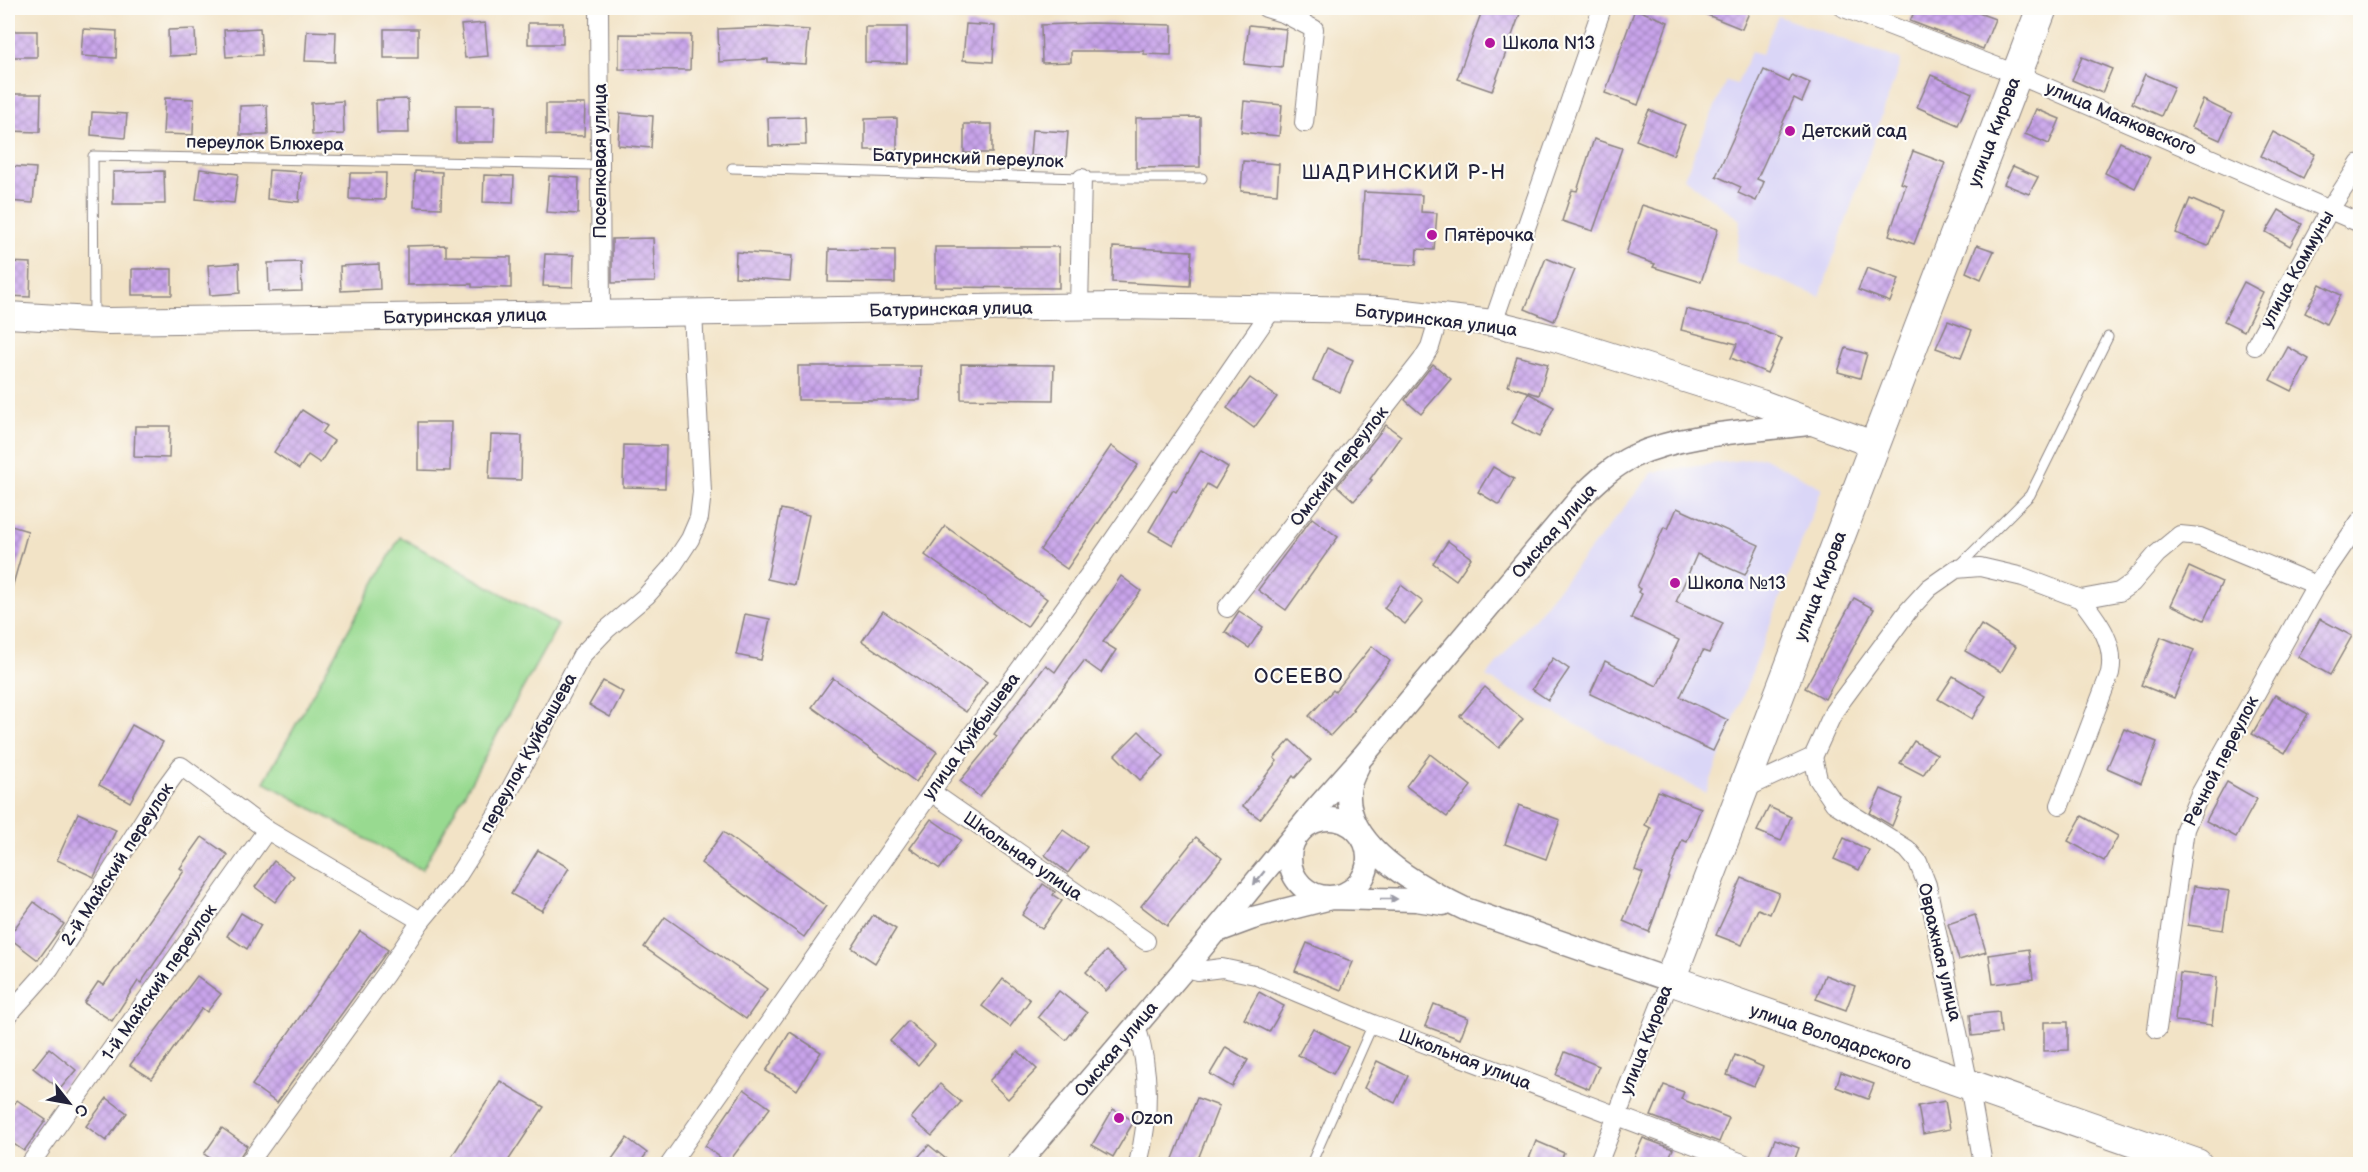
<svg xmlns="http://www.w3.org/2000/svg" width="2368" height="1172" viewBox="0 0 2368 1172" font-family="'Balsamiq Sans',sans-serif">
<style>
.built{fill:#dad6f7}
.green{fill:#98da90;stroke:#5d7e66;stroke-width:1.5}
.building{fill:url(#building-cross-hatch)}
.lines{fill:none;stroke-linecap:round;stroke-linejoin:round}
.service-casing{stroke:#8a8280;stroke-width:11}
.minor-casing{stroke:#8a8280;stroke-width:20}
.tertiary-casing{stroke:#8a8280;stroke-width:25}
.secondary-casing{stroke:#8a8280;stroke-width:28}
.primary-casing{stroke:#8a8280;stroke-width:32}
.service{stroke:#fff;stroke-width:9}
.minor{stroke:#fff;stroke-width:18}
.tertiary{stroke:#fff;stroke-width:22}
.secondary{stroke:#fff;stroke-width:26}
.primary{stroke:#fff;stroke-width:30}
.oneway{fill:#9c9ca7}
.poi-dot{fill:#b5179e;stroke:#fdfcf7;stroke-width:2}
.labels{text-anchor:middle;stroke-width:4.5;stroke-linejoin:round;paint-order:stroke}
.poi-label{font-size:18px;fill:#22223b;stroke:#fdfcf7;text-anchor:start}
.street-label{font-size:18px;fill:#22223b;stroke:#fdfcf7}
.neighbourhood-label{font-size:20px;letter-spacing:1.5px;fill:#22223b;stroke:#fdfcf7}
</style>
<defs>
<pattern id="building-cross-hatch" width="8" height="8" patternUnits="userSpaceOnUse" patternTransform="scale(1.5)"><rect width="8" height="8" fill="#c9a4eb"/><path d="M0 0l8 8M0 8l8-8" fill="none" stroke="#a385c0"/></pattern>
</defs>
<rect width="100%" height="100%" fill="#fdfcf7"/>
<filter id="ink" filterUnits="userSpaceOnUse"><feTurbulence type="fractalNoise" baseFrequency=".0167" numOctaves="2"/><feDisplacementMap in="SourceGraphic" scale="12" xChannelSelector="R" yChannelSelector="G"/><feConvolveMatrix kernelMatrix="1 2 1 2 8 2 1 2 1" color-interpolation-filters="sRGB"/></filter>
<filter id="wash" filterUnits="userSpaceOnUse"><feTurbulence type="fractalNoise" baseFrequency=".008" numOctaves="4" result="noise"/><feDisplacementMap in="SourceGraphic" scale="24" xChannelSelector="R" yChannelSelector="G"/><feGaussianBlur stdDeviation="1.35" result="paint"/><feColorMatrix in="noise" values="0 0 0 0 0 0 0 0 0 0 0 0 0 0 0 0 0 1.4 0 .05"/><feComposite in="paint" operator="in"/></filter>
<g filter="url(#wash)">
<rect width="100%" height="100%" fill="#f2e3c6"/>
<g class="built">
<polygon points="1778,16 1901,60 1820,297 1736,262 1740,220 1684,178 1726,81 1737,84 1751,52 1761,55"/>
<polygon points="1763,457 1822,488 1706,793 1486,677 1653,472"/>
</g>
<polygon class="green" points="400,537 558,625 422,870 264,782"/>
<g id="blocks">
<g class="building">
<polygon points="1483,8 1522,8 1492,91 1457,79"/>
<polygon points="1690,8 1751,8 1742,29"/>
<polygon points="1916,8 1965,8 1995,19 1983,49 1910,21"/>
<polygon points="1635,9 1668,22 1638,105 1605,93"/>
<polygon points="485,23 488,56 465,58 461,25"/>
<rect x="528" y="23" width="35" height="21"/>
<polygon points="1092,23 1172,25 1171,55 1144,54 1144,51 1071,51 1071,62 1042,63 1041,25"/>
<polygon points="966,24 995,26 993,62 963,60"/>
<polygon points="1249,25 1286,29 1282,68 1244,64"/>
<polygon points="766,27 809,30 806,64 768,62 768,59 719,62 718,29"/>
<polygon points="865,27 907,27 907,63 865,62"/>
<polygon points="260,28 262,55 226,57 224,30"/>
<polygon points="83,29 117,31 116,58 81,56"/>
<polygon points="195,29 196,55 169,56 168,30"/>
<rect x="384" y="29" width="34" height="29"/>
<rect x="8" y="31" width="29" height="26"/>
<polygon points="307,31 336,32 335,62 305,61"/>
<polygon points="619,34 691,35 690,70 619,69"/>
<polygon points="2082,57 2112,69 2102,93 2072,80"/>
<polygon points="1764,70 1789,82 1792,75 1810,83 1802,102 1794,98 1757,179 1764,182 1756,201 1738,193 1741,187 1716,176"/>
<polygon points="2145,74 2174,87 2161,116 2132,103"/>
<polygon points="1931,75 1972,93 1958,125 1917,107"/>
<polygon points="8,94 41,94 40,132 8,131"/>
<polygon points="165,98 194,99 193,135 163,134"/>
<polygon points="408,99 409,133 377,133 376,100"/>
<polygon points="2203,100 2232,114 2220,140 2191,127"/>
<polygon points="343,101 344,134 312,135 311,103"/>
<polygon points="1244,101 1282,105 1279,136 1241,132"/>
<polygon points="546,104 585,104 584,136 546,135"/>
<polygon points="267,105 268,135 240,135 240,106"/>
<polygon points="456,105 495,105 494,142 456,142"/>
<polygon points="2036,109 2060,119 2049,144 2025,134"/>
<polygon points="1649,110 1685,125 1673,155 1636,140"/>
<polygon points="92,112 127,114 125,138 91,135"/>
<polygon points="620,113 653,116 651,148 618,145"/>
<polygon points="805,117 806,145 769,146 768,118"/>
<polygon points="1200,117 1200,167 1136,168 1136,118"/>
<polygon points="897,118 897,150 865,150 865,119"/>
<rect x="964" y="124" width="28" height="29"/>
<polygon points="1032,130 1068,132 1066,158 1030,156"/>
<polygon points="2273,132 2315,154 2303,178 2261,156"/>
<polygon points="1594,139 1622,148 1593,231 1562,221 1572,190 1577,191"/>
<polygon points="2120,142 2150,157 2135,188 2105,173"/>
<polygon points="1913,151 1945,163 1914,244 1889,235 1906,185 1901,183"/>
<polygon points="1243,161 1279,164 1277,194 1241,191"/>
<polygon points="8,166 36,168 33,203 8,201"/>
<polygon points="2013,166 2038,177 2029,194 2004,184"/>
<polygon points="200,169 238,174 234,203 196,199"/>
<polygon points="269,170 301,172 299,202 267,199"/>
<polygon points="164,171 165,204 113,204 113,172"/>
<polygon points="415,171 442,172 441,208 414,207"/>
<polygon points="350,173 386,173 385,200 349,199"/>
<polygon points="484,175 514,176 513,203 483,202"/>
<polygon points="549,176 579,178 578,214 546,212"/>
<polygon points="1364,192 1422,195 1421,212 1437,213 1434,250 1417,249 1416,265 1360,262"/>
<polygon points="2190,199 2222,213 2208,246 2176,233"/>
<polygon points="1642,205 1718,229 1701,282 1653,267 1655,264 1626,254"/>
<polygon points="2279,210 2302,224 2290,246 2266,232"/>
<polygon points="653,238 655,282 612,283 612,239"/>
<polygon points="446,245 446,256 511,257 511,288 472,287 472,284 407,285 407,246"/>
<polygon points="1977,245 1994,251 1981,279 1966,272"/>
<polygon points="935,247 1059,247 1059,288 935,287"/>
<polygon points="1113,247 1192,251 1190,286 1112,282"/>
<polygon points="829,249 895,250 895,283 828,282"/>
<polygon points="736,252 792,256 790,281 735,277"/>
<polygon points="545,254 574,255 573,287 543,286"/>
<polygon points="1546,258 1575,270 1554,321 1525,309"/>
<polygon points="8,262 31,263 30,297 8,296"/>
<polygon points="301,262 302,291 269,292 268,263"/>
<polygon points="239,263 240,293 210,295 208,265"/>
<polygon points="379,264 380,289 341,291 340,266"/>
<polygon points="1867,268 1899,279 1890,302 1858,290"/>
<rect x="132" y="269" width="40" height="26"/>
<polygon points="2244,282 2263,292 2244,331 2224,321"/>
<polygon points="2320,284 2341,295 2326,324 2305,313"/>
<polygon points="1686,309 1749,325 1782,339 1767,373 1731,358 1737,344 1681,330"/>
<polygon points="1948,321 1972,330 1961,357 1936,348"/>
<polygon points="2288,347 2309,359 2292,391 2270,380"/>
<polygon points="1327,348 1353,360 1340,392 1313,380"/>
<polygon points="1846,348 1867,354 1860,378 1838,372"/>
<polygon points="1517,356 1548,364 1539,395 1508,386"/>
<polygon points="961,364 1054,365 1053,400 961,399"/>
<polygon points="1433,364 1451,379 1421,414 1405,400"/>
<polygon points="798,366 921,366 920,400 798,400"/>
<polygon points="1250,378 1277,397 1254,428 1227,408"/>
<polygon points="1528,393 1554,407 1539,437 1512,423"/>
<polygon points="302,410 327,426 322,433 334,441 320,463 308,455 299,469 274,452"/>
<polygon points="418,422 451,422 450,471 418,470"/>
<polygon points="1386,425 1401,436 1370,479 1372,480 1354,501 1337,486"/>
<polygon points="135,426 170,426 169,458 134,457"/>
<polygon points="491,435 522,436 521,480 489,479"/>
<polygon points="624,445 666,446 665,488 623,487"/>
<polygon points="1111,446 1138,465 1067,569 1040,550"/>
<polygon points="1201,450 1228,467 1215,489 1207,484 1173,545 1149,531 1173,490 1176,492"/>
<polygon points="1493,467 1514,479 1499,505 1478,492"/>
<polygon points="1677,508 1759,545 1745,575 1697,554 1676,602 1723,623 1709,653 1703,651 1680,697 1728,720 1713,751 1590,694 1605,661 1657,686 1679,640 1631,618 1642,594 1638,592 1640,589 1637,587 1664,527 1668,529"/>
<polygon points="781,509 809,515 794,585 767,579"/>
<polygon points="1312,518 1338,537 1286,610 1258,590"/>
<polygon points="8,525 28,531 12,588 8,587"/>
<polygon points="945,526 1047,599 1027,627 925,555"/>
<polygon points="1448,541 1471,558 1456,580 1433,563"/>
<polygon points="2189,567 2222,582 2204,620 2171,605"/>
<polygon points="1121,576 1141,591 1103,642 1116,650 1101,673 1084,661 980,797 960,781 997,736 994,734 1046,665 1055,672"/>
<polygon points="1401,585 1423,602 1405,624 1384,608"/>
<polygon points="1854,598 1874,609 1825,699 1805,688"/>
<polygon points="883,611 987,682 966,712 862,641"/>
<polygon points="1239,611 1263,627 1249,648 1225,632"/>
<polygon points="745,614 770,619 761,660 736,655"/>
<polygon points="2320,619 2352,636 2330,675 2298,657"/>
<polygon points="1981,625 2016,647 2001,672 1965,651"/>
<polygon points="2161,637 2194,650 2174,698 2141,685"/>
<polygon points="1372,646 1390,661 1352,709 1354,710 1330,736 1309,716 1333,690 1335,692"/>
<polygon points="1553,658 1569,669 1548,700 1532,689"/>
<polygon points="1953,676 1986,696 1972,719 1938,699"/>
<polygon points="833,678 937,752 916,782 812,707"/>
<polygon points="603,681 623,692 610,717 589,705"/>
<polygon points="1485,687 1523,719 1499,748 1460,716"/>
<polygon points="2275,695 2308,714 2285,753 2252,734"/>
<polygon points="132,725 163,742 130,802 99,785"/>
<polygon points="2124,729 2157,742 2141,783 2107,768"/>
<polygon points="1139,731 1164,756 1140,780 1115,755"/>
<polygon points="1290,740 1311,760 1295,778 1293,776 1260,819 1243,806 1277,761 1274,758"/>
<polygon points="1914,741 1937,754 1923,775 1900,763"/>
<polygon points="1430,754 1471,786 1447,817 1406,786"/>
<polygon points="2227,782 2257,799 2236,837 2206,821"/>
<polygon points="1881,789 1903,799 1892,826 1870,813"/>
<polygon points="1658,791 1701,808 1687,842 1682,840 1649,932 1623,921 1643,873 1635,870 1651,828 1645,825"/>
<polygon points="1519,805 1560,820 1546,859 1505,844"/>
<polygon points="1769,807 1791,817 1781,841 1757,831"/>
<polygon points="78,813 116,830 94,877 57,860"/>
<polygon points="2082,816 2118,836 2104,861 2068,841"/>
<polygon points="931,819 961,840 940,869 910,848"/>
<polygon points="1063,830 1087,847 1068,873 1045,855"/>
<polygon points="723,832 826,906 804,937 701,863"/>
<polygon points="202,837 228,855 141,983 138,981 112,1021 84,1003 98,982 104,985 184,871 180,868"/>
<polygon points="1196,837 1222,858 1167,926 1141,906"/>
<polygon points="1844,838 1869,850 1859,870 1834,859"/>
<polygon points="538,850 569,868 542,911 511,894"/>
<polygon points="274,861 294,876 275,902 255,887"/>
<polygon points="1742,878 1779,893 1770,914 1758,909 1742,945 1716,935"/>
<polygon points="1043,884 1055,892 1053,895 1062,901 1042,929 1022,915"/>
<polygon points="2194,886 2229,891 2223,930 2188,925"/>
<polygon points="34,902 64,924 38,960 8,937"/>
<polygon points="241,913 261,925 247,949 227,936"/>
<polygon points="873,915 896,929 875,963 852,948"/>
<polygon points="1975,915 1986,952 1959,960 1948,924"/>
<polygon points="665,917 767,989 746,1019 644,947"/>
<polygon points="360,931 388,950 277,1103 252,1085"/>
<polygon points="1307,943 1353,962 1341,990 1295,971"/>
<polygon points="2029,949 2033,979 1993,984 1989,955"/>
<polygon points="1106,951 1126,970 1106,991 1086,972"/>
<polygon points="2180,973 2217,977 2212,1025 2175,1021"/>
<polygon points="1825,975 1855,986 1846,1010 1816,999"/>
<polygon points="197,976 221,994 207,1012 202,1008 152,1079 130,1065"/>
<polygon points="1003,979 1030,1000 1010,1027 982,1006"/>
<polygon points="1059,991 1087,1013 1066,1040 1038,1017"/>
<polygon points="1259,992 1284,1006 1269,1032 1244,1019"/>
<polygon points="1434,1004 1468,1018 1460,1039 1425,1026"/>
<polygon points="1999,1012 2001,1033 1972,1036 1970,1015"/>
<polygon points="908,1021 935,1045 918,1065 890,1041"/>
<polygon points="2044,1022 2068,1022 2068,1050 2044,1051"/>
<polygon points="1313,1028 1348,1047 1333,1074 1298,1055"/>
<polygon points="790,1032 821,1052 797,1090 766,1071"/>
<polygon points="1226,1047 1248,1060 1232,1087 1210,1074"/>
<polygon points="49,1048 76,1070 60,1089 33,1068"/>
<polygon points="1018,1051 1037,1069 1008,1099 989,1081"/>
<polygon points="1565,1052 1599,1066 1589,1089 1556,1075"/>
<polygon points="1735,1055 1763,1067 1754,1086 1727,1075"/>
<polygon points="1377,1061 1408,1076 1395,1103 1364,1088"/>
<polygon points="1841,1072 1874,1084 1868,1099 1836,1087"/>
<polygon points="500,1081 544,1107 506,1164 447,1164"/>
<polygon points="940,1084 961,1102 932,1136 911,1118"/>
<polygon points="1664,1085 1684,1092 1681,1099 1729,1118 1719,1142 1651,1116"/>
<polygon points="744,1089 770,1108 728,1163 705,1146"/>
<polygon points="107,1098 127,1113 106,1141 86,1126"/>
<polygon points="1197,1098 1219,1106 1196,1164 1171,1164"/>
<polygon points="17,1100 46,1120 24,1151 8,1140 8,1113"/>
<polygon points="1945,1101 1950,1129 1923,1134 1918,1106"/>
<polygon points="1113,1109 1134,1121 1113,1157 1092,1145"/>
<polygon points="222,1128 247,1146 235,1164 219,1164 204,1154"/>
<polygon points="627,1138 647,1153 639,1164 620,1164 612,1159"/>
<polygon points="1643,1138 1673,1149 1666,1164 1631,1164"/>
<polygon points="1775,1139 1799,1148 1793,1164 1765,1164"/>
<polygon points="1536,1141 1564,1153 1559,1164 1527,1164"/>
<polygon points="929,1145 952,1164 912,1164"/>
</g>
</g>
</g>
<g filter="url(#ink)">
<use href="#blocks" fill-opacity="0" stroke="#8a8280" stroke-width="1.5"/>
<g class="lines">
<g class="service-casing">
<g id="service">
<polyline points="732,168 1082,178 1202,178"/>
<polyline points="94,319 93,156 599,165"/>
<polyline points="1959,566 2030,495 2108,337"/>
<polyline points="1311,1164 1373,1024"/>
</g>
</g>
<g class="minor-casing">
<g id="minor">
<polyline points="599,8 601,314"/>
<polyline points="1266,8 1285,14 1314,29 1304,123"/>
<polyline points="1844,8 2016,74 2360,223"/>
<polyline points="1079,307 1082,178"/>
<polyline points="1493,323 1602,8"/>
<polyline points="2255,346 2330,209 2360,163"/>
<polyline points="1227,608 1422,360 1430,347 1439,317"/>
<polyline points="1813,757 1834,711 1908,611 1929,588 1956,569 1980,567 2023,577 2081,599 2119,592 2132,583 2157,554 2180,535 2200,537 2316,585"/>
<polyline points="1742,790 1813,757 1818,779 1834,803 1907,849 1918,862 1927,885 1969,1085 1983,1164"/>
<polyline points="931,792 1146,941"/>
<path d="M2060,805L2110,673C2116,643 2098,621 2081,599"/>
<polyline points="1185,968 1198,971 1222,968 1255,975 1373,1024 1745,1164"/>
<polyline points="8,1015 50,968 159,796 181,766 267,830 421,921"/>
<path d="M1136,1025C1150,1070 1150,1118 1138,1164"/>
<polyline points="2157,1029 2185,829 2200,794 2316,585 2360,521"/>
<polyline points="30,1164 267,830"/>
<polyline points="248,1164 385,975 421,921 455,880 497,814 582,655 606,630 646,596 671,568 690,539 699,518 702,492 693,312"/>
<polyline points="670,1164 954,759 1094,568 1273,308"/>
<polyline points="1598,1164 1670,980"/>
</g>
</g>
<g class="tertiary-casing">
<g id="tertiary">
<path d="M1358,766C1354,774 1349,783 1349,792C1345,848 1423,889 1465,909L1670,980"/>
<circle cx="1329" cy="858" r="39"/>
<polyline points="1215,932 1253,918 1331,898 1416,900 1443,904"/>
<path d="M1018,1164L1185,968L1315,810L1363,756L1580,498C1596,482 1613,466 1634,456C1687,432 1758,431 1815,423"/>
</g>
</g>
<g class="secondary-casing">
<polyline id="secondary" points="8,315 107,321 1117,306 1379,310 1493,323 1554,338 1761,403 1875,445"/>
</g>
<g class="primary-casing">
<polyline id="primary" points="2042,8 1670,980 2197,1164"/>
</g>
<use href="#service" class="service"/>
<use href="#minor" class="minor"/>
<use href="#tertiary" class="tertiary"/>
<use href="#secondary" class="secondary"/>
<use href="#primary" class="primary"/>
</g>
<defs><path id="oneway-solid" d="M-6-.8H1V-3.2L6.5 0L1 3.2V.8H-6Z" transform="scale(1.5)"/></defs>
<g class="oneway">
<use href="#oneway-solid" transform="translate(1259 878) rotate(129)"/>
<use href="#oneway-solid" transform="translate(1389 899)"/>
</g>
</g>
<g class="poi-dot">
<circle cx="1490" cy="43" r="6"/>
<circle cx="1790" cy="131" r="6"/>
<circle cx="1432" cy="235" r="6"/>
<circle cx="1675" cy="583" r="6"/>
<circle cx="1119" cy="1118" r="6"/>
</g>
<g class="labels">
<g class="poi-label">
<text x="1502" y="49">Школа N13</text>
<text x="1802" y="137">Детский сад</text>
<text x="1444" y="241">Пятёрочка</text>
<text x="1687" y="589">Школа №13</text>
<text x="1131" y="1124">Ozon</text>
</g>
<g class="street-label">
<text transform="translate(2121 118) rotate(23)" y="6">улица Маяковского</text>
<text transform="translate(1994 132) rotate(-69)" y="6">улица Кирова</text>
<text transform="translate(265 143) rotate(1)" y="6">переулок Блюхера</text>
<text transform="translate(968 158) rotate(2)" y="6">Батуринский переулок</text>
<text transform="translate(600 161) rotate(-90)" y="6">Поселковая улица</text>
<text transform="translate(2297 269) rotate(-61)" y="6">улица Коммуны</text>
<text transform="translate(951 309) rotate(-1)" y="6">Батуринская улица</text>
<text transform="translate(465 316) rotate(-1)" y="6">Батуринская улица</text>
<text transform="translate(1436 320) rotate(7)" y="6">Батуринская улица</text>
<text transform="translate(1339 466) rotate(-52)" y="6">Омский переулок</text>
<text transform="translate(1554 531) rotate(-49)" y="6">Омская улица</text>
<text transform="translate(1820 586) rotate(-69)" y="6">улица Кирова</text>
<text transform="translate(971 736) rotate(-54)" y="6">улица Куйбышева</text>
<text transform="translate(528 753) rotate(-61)" y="6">переулок Куйбышева</text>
<text transform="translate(2221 761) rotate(-63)" y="6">Речной переулок</text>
<text transform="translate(1023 856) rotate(35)" y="6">Школьная улица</text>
<text transform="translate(117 864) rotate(-57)" y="6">2-й Майский переулок</text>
<text transform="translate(1940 952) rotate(77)" y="6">Овражная улица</text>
<text transform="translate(159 982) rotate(-55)" y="6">1-й Майский переулок</text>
<text transform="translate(1831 1037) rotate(19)" y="6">улица Володарского</text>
<text transform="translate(1646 1040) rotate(-69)" y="6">улица Кирова</text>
<text transform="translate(1116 1049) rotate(-50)" y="6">Омская улица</text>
<text transform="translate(1465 1059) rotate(21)" y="6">Школьная улица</text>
</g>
<g class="neighbourhood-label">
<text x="1404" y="179">ШАДРИНСКИЙ Р-Н</text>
<text x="1299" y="683">ОСЕЕВО</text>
</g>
</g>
<rect width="2368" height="1172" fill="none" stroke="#fdfcf7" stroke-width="30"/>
<g transform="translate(69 1103) rotate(121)" stroke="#fdfcf7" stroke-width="4.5" paint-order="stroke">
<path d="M0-4.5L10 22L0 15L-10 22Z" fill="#22223b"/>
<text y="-9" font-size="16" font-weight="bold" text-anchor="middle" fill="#22223b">С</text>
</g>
</svg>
